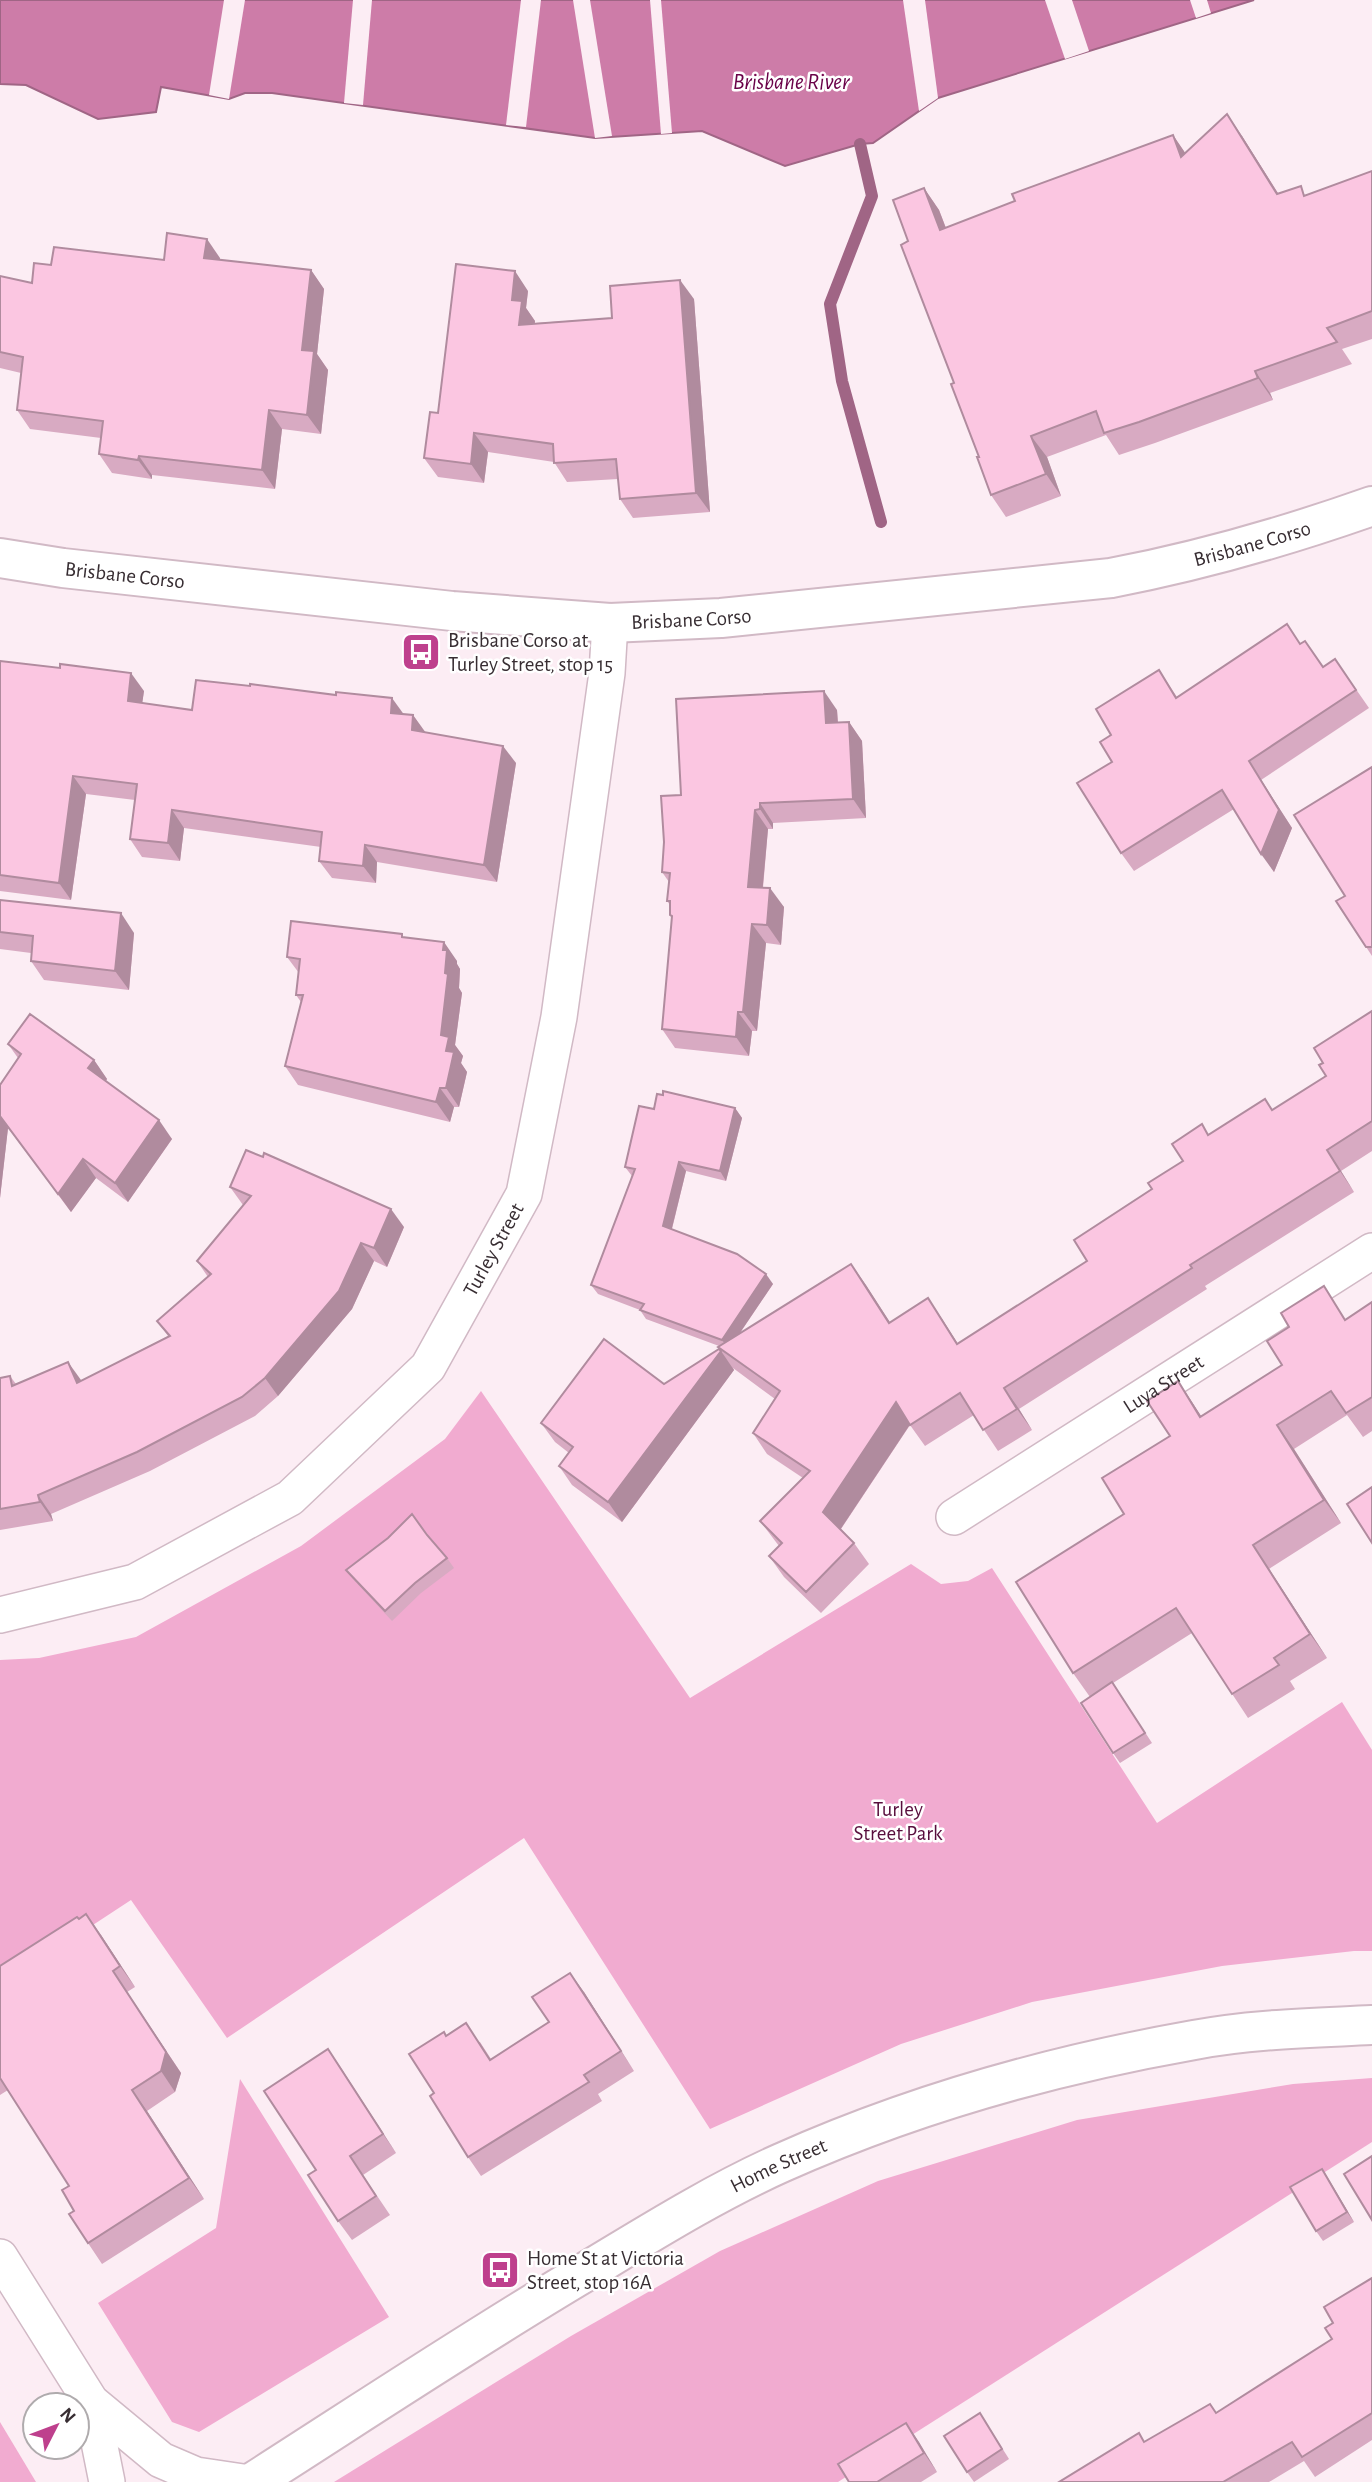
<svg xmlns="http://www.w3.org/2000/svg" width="1372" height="2482" viewBox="0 0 1372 2482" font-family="'Alegreya Sans',sans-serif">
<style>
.green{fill:#f1abd0}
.water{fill:#cd7ca8;stroke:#a06585;stroke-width:2}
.pier{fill:#fcedf4}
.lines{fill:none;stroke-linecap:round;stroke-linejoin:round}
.stream{stroke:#a06585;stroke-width:12}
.street-casing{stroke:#d1b9c5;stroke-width:38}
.secondary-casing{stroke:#d1b9c5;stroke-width:42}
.street{stroke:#fff;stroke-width:35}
.secondary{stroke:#fff;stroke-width:38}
.wall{fill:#d8aac2}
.shaded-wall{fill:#b08b9e}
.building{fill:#fbc6e1;stroke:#b08b9e;stroke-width:2}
.labels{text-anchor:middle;stroke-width:5;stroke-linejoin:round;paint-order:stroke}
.street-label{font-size:21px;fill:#382e33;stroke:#fff}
.poi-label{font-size:21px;fill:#382e33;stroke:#fff;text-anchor:start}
.park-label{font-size:21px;fill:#580e3d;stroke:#fff}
.water-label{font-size:23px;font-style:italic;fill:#690148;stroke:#fff}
</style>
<rect width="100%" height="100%" fill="#fcedf4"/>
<g class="green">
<polygon points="481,1391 690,1698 911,1564 941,1584 968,1581 992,1568 1157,1823 1342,1702 1372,1750 1372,1951 1354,1951 1222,1966 1032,2002 901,2044 710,2129 524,1838 227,2038 131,1900 0,1986 0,1660 39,1658 136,1637 301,1546 445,1439"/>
<polygon points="1372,2078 1372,2142 838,2482 334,2482 571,2336 720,2251 878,2181 1077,2120 1293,2084"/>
<polygon points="240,2079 389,2317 199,2432 172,2422 98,2303 216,2228"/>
<polygon points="0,2422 36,2482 0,2482"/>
</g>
<polygon class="water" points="0,0 1254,0 938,98 873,143 860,144 785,166 702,131 595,138 272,93 245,93 229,99 161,87 156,112 98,119 26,85 0,84"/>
<g class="pier">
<polygon points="224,0 245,0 229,99 209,95"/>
<polygon points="353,0 372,0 363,105 344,103"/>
<polygon points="521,0 541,0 526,127 506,125"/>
<polygon points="573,0 590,0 612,136 595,138"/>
<polygon points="650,0 661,0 672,133 661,134"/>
<polygon points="903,0 925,0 938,98 919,111"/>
<polygon points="1045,0 1072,0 1089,51 1065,59"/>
<polygon points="1190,0 1207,0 1211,13 1196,18"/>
</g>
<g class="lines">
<polyline class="stream" points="860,144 872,196 830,304 842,381 881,522"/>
<g class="street-casing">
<g id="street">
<path id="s1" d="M954,1517L1372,1251"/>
<path id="s2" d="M0,1615L135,1582L290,1498L428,1367L524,1194L559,1017L607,673L610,623"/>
<polyline points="0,2257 91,2402 161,2460 196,2475 243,2482"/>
<polyline points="91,2402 107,2482"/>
</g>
</g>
<g class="secondary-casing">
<g id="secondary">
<path id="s3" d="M0,558L63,568L452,611L610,623L721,618L1111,578C1200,561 1287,536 1372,506"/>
<path id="s4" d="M253,2482C364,2411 474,2338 587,2271C650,2233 714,2193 781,2163C913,2104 1052,2065 1194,2040C1252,2029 1313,2028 1372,2025"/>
</g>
</g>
<use href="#street" class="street"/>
<use href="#secondary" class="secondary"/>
</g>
<g class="wall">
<polygon points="1173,135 1185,153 1242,136 1278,193 1307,195 1372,171 1372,339 1342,349 1352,364 1270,393 1273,400 1155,443 1119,455 1106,435 1047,457 1061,496 1006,517 991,495 908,241 924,188 939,210 946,228 1015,201"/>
<polygon points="220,258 220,260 311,270 324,289 317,354 328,370 321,434 282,429 275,489 152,475 152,479 112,473 99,454 101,438 30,429 17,410 21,373 0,368 0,276 32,283 51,265"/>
<polygon points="528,291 526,308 535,321 535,323 612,318 694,299 710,512 633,518 620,499 618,479 567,482 554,462 488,452 484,483 438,477 424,458 438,413"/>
<polygon points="1301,644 1323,667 1335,659 1369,708 1261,780 1292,828 1274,872 1234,809 1134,871 1121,853 1112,762 1111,735 1159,670 1177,697"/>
<polygon points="0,661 144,691 142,703 192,710 413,715 425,733 516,763 497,882 377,862 376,883 332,878 319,861 321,847 184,828 180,861 142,857 130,839 135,800 86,794 71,900 0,891"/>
<polygon points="837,710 838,722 849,722 862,741 866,818 773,823 773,829 768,829 763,888 784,907 781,945 766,943 757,1031 752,1031 749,1056 675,1048 662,1029 672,919 670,915 670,905 667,901 669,882 662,872 681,795"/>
<polygon points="1372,767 1372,956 1336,901 1345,896"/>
<polygon points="0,900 134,933 129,990 44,980 31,961 31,953 0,949"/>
<polygon points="404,937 457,961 457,964 460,969 459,988 462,993 455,1045 463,1056 461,1063 467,1072 459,1107 454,1107 450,1122 298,1085 285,1066 301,1002 296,995 299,973 287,957"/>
<polygon points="1372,1011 1372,1151 1341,1171 1354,1192 1205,1286 1207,1289 1019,1409 1032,1430 998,1451 974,1415 925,1446 910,1425 841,1529 854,1543 869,1564 821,1613 784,1577 769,1556 779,1546 760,1521 803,1478 767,1454 753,1433 775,1399 733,1368 734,1370 622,1522 572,1485 559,1466 569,1453 555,1442 541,1423 664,1384 720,1349 718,1347 719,1346 646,1319 640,1310 598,1294 591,1285 632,1176 625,1167 654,1109 735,1108 742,1118 726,1181 686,1171 672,1229 773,1284 740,1333 851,1264 890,1323 942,1319 958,1344 1087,1261 1152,1189 1209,1135 1272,1110 1326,1076 1323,1063"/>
<polygon points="8,1044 94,1060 107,1079 106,1081 172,1139 128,1202 96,1178 71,1212 8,1128 0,1198 0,1085 18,1058"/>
<polygon points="230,1187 404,1227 387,1267 374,1261 352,1309 278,1396 255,1416 150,1471 51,1514 53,1521 0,1530 0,1378 10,1376 16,1384 81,1381 168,1336 157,1321 208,1277 197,1261 243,1205"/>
<polygon points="1372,1302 1372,1431 1363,1437 1347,1415 1294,1449 1341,1523 1269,1569 1327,1658 1290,1681 1295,1689 1248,1718 1192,1633 1113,1683 1152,1743 1120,1763 1113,1753 1090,1697 1073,1673 1124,1514 1170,1436 1178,1381 1201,1416 1282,1365 1346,1319"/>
<polygon points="428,1537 447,1558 454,1568 421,1593 392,1621 353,1579 346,1570 388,1538"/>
<polygon points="101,1935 135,1987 127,1992 181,2073 175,2092 147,2111 204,2199 102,2264 88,2243 74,2211 69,2186 8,2090 0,2095 0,1966"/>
<polygon points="584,1992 634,2071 598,2094 602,2101 481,2176 468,2157 434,2093 446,2036 480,2042 491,2059 549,2022"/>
<polygon points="328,2049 396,2153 363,2175 390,2215 352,2240 338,2221 316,2170"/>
<polygon points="1322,2169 1354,2222 1323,2241 1316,2231"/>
<polygon points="1372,2278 1372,2440 1315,2477 1304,2461 1269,2482 1059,2482 1145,2442 1216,2413 1332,2339 1333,2323"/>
<polygon points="980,2413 1009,2459 974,2482 967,2472"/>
<polygon points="906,2423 937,2472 921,2482 849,2482"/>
</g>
<g class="shaded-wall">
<polygon points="1227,114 1242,136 1292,216 1277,194"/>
<polygon points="1173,135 1188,157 1181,157"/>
<polygon points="924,188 939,210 955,252 940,230"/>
<polygon points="207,239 220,258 218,277 204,258"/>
<polygon points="311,270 324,289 317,354 328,370 321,434 307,415 302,350"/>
<polygon points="515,271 528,291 526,308 535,321 532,344 519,325 512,300"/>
<polygon points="680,280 694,299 710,512 696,493"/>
<polygon points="1255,371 1270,393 1273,400 1258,378"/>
<polygon points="269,410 282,429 275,489 262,470"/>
<polygon points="474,433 488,452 484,483 471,464"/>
<polygon points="1031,436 1047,457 1061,496 1046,474"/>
<polygon points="139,456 152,475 152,479 138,460"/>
<polygon points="131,673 144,691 140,719 128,701"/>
<polygon points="824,691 837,710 839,742 826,723"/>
<polygon points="392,698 405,716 391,713"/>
<polygon points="413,715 426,733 412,730"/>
<polygon points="849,722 862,741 866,818 853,799"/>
<polygon points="503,746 516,763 497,882 484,865"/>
<polygon points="1249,761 1292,828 1274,872 1261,854"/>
<polygon points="73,776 86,794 71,900 59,883"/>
<polygon points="760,803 773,823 773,829 760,809"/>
<polygon points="172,810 184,828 180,861 168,843"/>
<polygon points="755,810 768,829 761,906 748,887"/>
<polygon points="365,845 377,862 376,883 363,866"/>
<polygon points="770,888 784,907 781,945 767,925"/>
<polygon points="121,913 134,933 129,990 115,971"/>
<polygon points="752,924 766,943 757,1031 743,1012"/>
<polygon points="444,942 457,961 457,964 460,969 459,988 462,993 455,1045 463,1056 461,1063 467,1072 459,1107 446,1088 441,1035 445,973 443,950"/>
<polygon points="738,1012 752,1031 749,1056 736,1037"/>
<polygon points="94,1060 107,1079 101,1087 88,1068"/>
<polygon points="440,1088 454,1107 450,1122 436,1102"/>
<polygon points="735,1108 742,1118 726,1181 720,1171"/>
<polygon points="0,1116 8,1128 0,1198"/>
<polygon points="159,1120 172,1139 128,1202 115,1183"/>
<polygon points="1327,1150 1341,1171 1354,1192 1340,1171"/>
<polygon points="83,1159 96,1178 71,1212 58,1194"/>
<polygon points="679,1162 686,1171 670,1236 663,1226"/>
<polygon points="391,1209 404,1227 387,1267 374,1248"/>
<polygon points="361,1243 374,1261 352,1309 278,1396 265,1378"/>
<polygon points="851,1264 866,1285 904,1344 889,1323"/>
<polygon points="766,1274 773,1284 729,1349 722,1340"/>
<polygon points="928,1298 942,1319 971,1365 957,1344"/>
<polygon points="721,1351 734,1370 622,1522 608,1502"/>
<polygon points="68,1362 81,1380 90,1401 77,1383"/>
<polygon points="1178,1381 1194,1405 1217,1441 1200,1417"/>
<polygon points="1004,1388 1019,1409 1032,1430 1017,1409"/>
<polygon points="896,1402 911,1423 838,1533 823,1512"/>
<polygon points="1277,1425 1294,1449 1341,1523 1324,1500"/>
<polygon points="38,1495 51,1514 53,1521 40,1502"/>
<polygon points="1253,1545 1269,1569 1327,1658 1310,1634"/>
<polygon points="86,1914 101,1935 135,1987 120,1966"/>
<polygon points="113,1971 181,2073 175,2092 161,2071"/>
<polygon points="570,1973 584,1992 634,2071 621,2051"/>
<polygon points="328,2049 341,2068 396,2153 383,2134"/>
<polygon points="132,2090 147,2111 204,2199 189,2178"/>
<polygon points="1322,2169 1328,2178 1354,2222 1347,2212"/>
<polygon points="906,2423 919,2442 937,2472 924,2453"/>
</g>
<g class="building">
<polygon points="1227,114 1277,194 1301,186 1304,196 1372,171 1372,311 1327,328 1337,342 1255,371 1258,378 1139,422 1104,433 1096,411 1031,436 1046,474 991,495 977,457 979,457 951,384 954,383 901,245 908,241 893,200 924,188 940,230 1015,201 1012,194 1173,135 1181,157"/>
<polygon points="167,233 207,239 204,258 311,270 302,350 314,351 307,415 269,410 262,470 139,456 138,460 99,454 103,421 17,410 23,357 0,352 0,276 32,283 34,263 51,265 54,247 164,260"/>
<polygon points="456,264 515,271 512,300 522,301 519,325 612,318 610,286 680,280 696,493 620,499 616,459 554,463 553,444 474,433 471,464 424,458 430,412 438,413"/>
<polygon points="1287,624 1300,644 1305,641 1323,667 1335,659 1356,690 1249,761 1279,810 1261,854 1222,790 1121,853 1077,783 1112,762 1100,742 1111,735 1096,709 1159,670 1176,698"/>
<polygon points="0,661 60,668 60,664 131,673 128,701 192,710 196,680 250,686 250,684 336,695 336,692 392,698 391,713 413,715 412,730 503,746 484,865 365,845 363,866 319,861 322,832 172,810 168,843 130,839 137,784 73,776 59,883 0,875"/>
<polygon points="824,691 826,723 849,722 853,799 760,803 760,809 755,810 748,887 770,888 767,925 752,924 743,1012 738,1012 736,1037 662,1029 672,916 670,915 670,901 667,901 670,873 662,872 664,842 661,796 681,795 676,699"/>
<polygon points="1372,767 1372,947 1366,947 1336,901 1345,896 1294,815"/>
<polygon points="0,900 121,913 115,971 31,961 33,936 0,932"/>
<polygon points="291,921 402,934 402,937 444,942 443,950 447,950 445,973 448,974 441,1035 449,1037 446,1051 454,1052 446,1088 440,1088 436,1102 285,1066 303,995 296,995 300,959 287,957"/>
<polygon points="1372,1011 1372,1121 1327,1150 1340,1171 1190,1265 1192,1268 1004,1388 1017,1409 983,1430 960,1393 910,1425 896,1402 823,1512 854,1543 806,1592 769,1556 782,1543 760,1521 810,1471 753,1433 780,1391 718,1347 851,1264 889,1323 928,1298 957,1344 1087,1261 1074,1240 1152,1189 1148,1183 1183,1161 1172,1144 1202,1124 1208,1135 1265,1099 1272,1110 1326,1076 1319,1065 1323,1063 1314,1048"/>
<polygon points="30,1014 94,1060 88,1068 159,1120 115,1183 83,1159 58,1194 0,1116 0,1085 21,1054 8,1044"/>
<polygon points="663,1091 735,1108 720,1171 679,1162 663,1226 737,1254 766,1274 722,1340 640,1310 644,1304 591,1285 635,1169 625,1167 639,1106 654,1109 657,1094 663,1095"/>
<polygon points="246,1150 263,1157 264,1153 391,1209 374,1248 361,1243 339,1291 265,1378 242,1397 137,1452 38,1495 40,1502 0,1509 0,1378 10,1376 12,1386 68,1362 77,1383 170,1336 157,1321 211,1274 197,1261 251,1196 230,1187"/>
<polygon points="1324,1286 1345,1320 1372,1302 1372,1397 1346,1413 1331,1391 1277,1425 1324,1500 1253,1545 1310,1634 1274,1658 1279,1665 1232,1694 1176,1608 1073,1673 1016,1582 1124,1514 1102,1478 1170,1436 1147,1401 1178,1381 1200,1417 1282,1365 1267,1341 1289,1327 1281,1313"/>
<polygon points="604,1339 664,1384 719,1349 721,1351 608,1502 559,1466 573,1447 541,1423"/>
<polygon points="1372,1487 1372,1543 1347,1504"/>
<polygon points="412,1514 427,1535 447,1558 415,1583 385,1611 346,1570 388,1538"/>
<polygon points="1112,1682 1145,1733 1113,1753 1081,1703"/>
<polygon points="86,1914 120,1966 113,1971 166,2052 161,2071 132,2090 189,2178 88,2243 69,2214 74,2211 62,2190 69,2186 0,2078 0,1966 77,1917 79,1919"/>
<polygon points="570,1973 621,2051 584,2075 589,2082 468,2157 430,2096 434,2093 409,2054 444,2032 446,2036 466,2023 490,2060 549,2022 532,1997"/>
<polygon points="328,2049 383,2134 350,2156 376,2196 338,2221 308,2175 316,2170 264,2091"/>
<polygon points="1372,2156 1372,2220 1344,2174"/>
<polygon points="1322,2169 1347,2212 1316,2231 1290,2187"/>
<polygon points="1372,2278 1372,2413 1302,2457 1292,2442 1223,2482 1059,2482 1139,2433 1144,2442 1210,2404 1216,2413 1332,2339 1325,2328 1333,2323 1324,2307"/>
<polygon points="980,2413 1002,2449 967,2472 944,2436"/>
<polygon points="906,2423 924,2453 877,2482 849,2482 838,2464"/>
</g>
<defs>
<g id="bus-square" transform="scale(2.0125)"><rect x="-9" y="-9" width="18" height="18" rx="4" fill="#be408d" stroke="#fff"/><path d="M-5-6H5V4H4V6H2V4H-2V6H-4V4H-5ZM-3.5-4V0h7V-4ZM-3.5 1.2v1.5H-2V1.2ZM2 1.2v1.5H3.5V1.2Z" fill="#fff"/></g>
</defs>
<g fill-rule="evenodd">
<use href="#bus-square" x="421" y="652"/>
<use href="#bus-square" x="500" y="2270"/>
</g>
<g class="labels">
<g class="street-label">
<text dy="7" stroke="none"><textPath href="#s3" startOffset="1262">Brisbane Corso</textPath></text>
<text dy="7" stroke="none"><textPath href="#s3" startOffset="126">Brisbane Corso</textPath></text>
<text dy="7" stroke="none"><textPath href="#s3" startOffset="695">Brisbane Corso</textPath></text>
<text dy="7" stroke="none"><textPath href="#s2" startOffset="640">Turley Street</textPath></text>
<text dy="7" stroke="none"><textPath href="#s1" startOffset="248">Luya Street</textPath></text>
<text dy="7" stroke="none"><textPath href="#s4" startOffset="614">Home Street</textPath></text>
</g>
<g class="poi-label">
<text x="448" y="647">Brisbane Corso at<tspan x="448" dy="24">Turley Street, stop 15</tspan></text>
<text x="527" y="2265">Home St at Victoria<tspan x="527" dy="24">Street, stop 16A</tspan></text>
</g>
<g class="park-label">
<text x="898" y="1816">Turley<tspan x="898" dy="24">Street Park</tspan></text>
</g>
<g class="water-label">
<text x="791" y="89">Brisbane River</text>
</g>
</g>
<g transform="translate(56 2426) rotate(48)"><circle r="33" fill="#ffffff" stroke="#afabad" stroke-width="2"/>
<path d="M0-5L12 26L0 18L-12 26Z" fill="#be408d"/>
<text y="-10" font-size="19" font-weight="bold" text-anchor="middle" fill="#382e33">N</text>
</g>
</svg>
